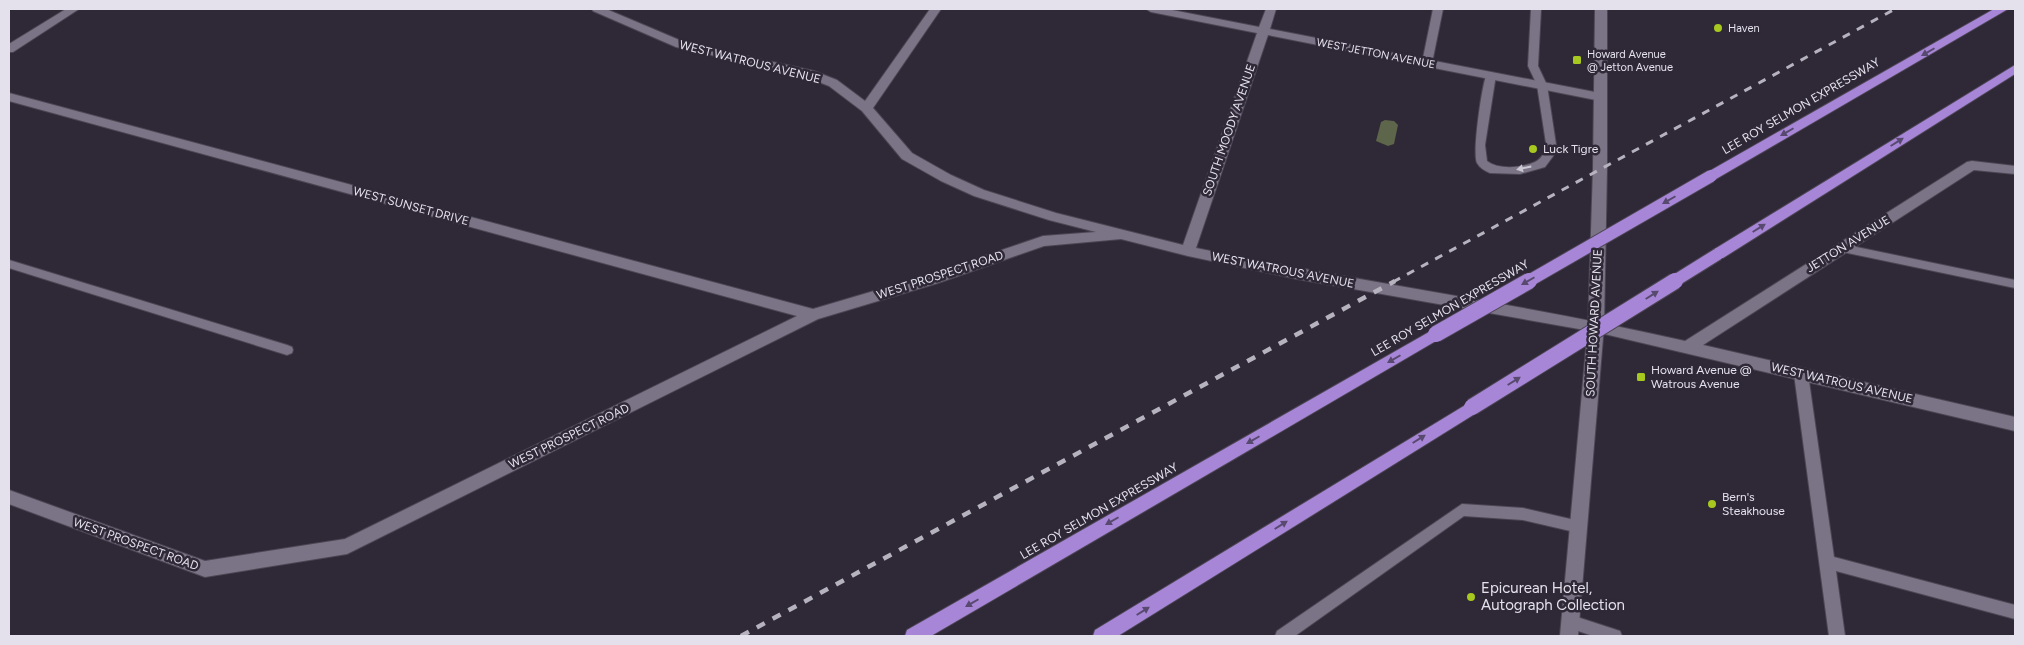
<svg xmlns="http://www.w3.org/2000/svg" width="2024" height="645" viewBox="0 0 2024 645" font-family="Figtree,sans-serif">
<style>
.water{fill:#5d654b}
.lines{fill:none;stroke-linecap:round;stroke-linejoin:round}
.lane-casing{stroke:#4c4654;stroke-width:2}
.street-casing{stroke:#4c4654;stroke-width:2}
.secondary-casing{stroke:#4c4654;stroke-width:2}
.highway-casing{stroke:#4c4654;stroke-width:2}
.lane{fill:#7b7486;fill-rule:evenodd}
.street{fill:#7b7486;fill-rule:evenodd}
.secondary{fill:#7b7486;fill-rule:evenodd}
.highway{fill:#a785d7;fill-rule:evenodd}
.rail-far1{stroke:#b6b2be;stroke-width:3;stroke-dasharray:8 8;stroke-linecap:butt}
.rail{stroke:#b6b2be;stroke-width:4.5;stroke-dasharray:9 9;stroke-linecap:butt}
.highway-bridge-far1-casing{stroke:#4c4654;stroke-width:14;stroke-linecap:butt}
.highway-bridge-casing{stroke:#4c4654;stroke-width:18;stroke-linecap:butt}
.highway-bridge-far1{stroke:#a785d7;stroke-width:12}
.highway-bridge{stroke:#a785d7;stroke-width:16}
.oneway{fill:#58496f}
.oneway2{fill:#cac6d2}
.poi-dot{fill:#a7c81f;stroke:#2e2837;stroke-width:2}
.labels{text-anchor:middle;stroke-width:5;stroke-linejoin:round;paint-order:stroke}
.far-poi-label{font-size:11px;fill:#e5e1ec;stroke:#2e2837;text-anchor:start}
.far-street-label{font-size:11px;fill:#e5e1ec;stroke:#2e2837}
.street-label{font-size:12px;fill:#e5e1ec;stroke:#2e2837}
.poi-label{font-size:12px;fill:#e5e1ec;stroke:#2e2837;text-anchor:start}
.near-poi-label{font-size:15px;fill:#e5e1ec;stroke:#2e2837;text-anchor:start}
</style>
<rect width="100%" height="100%" fill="#2e2837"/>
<polygon class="water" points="1385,120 1394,121 1398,125 1394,144 1388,146 1376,141 1381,122"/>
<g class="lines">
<g class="lane-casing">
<g id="lane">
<polygon points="1433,9 1443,9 1432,63 1427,66 1422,63"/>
<path d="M1531,9H1541L1538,66L1547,85L1557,151L1545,167L1520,174L1490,173C1485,171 1480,168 1477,163C1472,153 1482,84 1487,73L1491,72L1496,75L1485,145L1487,161C1498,170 1522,168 1535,162C1540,160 1543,154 1547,150L1537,85L1528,66Z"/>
<polygon points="1842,244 2015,280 2015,288 1838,251 1836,248"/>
<polygon points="9,260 287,345 292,347 293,350 292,353 287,355 9,268"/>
<polygon points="1801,369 1806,370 1808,374 1834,557 2015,605 2015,619 1836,571 1845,636 1829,636 1794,374 1796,370"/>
<polygon points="1462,504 1523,508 1579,521 1584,523 1586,527 1584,531 1579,533 1523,520 1464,516 1295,636 1275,636 1277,631"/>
<polygon points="1571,615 1620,631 1622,636 1593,636 1566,627 1563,622 1566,617"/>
</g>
</g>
<g class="street-casing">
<g id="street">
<polygon points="66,9 79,9 13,52 9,52 9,44"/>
<path d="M592,9H606L684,42L814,71L837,80L865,101L930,9H941L873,108L912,153L951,175L984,190L1056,213L1183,245L1257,33L1151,12L1146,9H1167L1259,27L1266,9H1276L1270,29L1605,94L1607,97L1605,100L1601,101L1268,35L1196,248C1359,282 1524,304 1685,341L1967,162L1972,161L2015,166V174L1974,170L1703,345L2015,417V431L1596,332L1297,279L1188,256L1121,239L1044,246L938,283L818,319L347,554L205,577L9,504V490L205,561L345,539L797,316L9,101V93L813,309L928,275L1043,236L1096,232L1049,220L974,196L941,181L902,159L862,111L829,86L806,77L676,47L593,11Z"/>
</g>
</g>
<g class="secondary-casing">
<polygon id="secondary" points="1595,9 1607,9 1607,168 1604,326 1578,636 1560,636 1588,326 1593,168"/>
</g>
<g class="highway-casing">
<g id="highway">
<polygon points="1994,9 2008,9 1716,179 1706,179 1704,176 1706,173"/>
<polygon points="2015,65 2015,74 1723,258 1713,258 1711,254 1713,250"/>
<polygon points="1436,328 1441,330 1444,334 1441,338 931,636 905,636 907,630"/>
<polygon points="1472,401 1478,402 1480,407 1478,412 1118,636 1093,636 1095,630"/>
</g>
</g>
<use href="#lane" class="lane"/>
<use href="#street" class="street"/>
<use href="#secondary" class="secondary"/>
<use href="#highway" class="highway"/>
<polyline class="rail-far1" points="1393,282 1895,9"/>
<polyline class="rail" points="741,636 1395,281"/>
<g class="highway-bridge-far1-casing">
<g id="highway-bridge-far1">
<polyline points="1527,282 1711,176"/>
<polyline points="1673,282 1718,254"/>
</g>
</g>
<g class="highway-bridge-casing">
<g id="highway-bridge">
<polyline points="1436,334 1529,281"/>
<polyline points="1472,407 1675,281"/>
</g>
</g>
<use href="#highway-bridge-far1" class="highway-bridge-far1"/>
<use href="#highway-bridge" class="highway-bridge"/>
</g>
<defs><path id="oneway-solid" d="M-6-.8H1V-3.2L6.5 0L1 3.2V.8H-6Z" transform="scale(1.25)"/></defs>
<g class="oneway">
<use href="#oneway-solid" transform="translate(1928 52) rotate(150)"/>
<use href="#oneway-solid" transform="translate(1787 132) rotate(150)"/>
<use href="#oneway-solid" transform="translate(1897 142) rotate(-32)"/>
<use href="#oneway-solid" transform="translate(1669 200) rotate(150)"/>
<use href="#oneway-solid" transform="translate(1759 228) rotate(-32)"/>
<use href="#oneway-solid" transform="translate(1528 281) rotate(150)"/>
<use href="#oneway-solid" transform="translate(1652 295) rotate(-32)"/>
<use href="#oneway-solid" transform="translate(1394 359) rotate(150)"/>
<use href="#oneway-solid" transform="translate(1514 381) rotate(-32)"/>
<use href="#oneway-solid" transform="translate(1419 439) rotate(-32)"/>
<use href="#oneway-solid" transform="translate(1253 440) rotate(150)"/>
<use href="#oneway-solid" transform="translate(1112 521) rotate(150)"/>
<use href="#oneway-solid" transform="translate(1281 525) rotate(-32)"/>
<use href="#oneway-solid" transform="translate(972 603) rotate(150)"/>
<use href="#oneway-solid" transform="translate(1143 611) rotate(-32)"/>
</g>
<use class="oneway2" href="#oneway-solid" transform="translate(1524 168) rotate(168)"/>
<g class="poi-dot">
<circle cx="1718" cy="28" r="5"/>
<rect x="1572" y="55" width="10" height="10" rx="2.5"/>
<circle cx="1533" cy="149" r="5"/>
<rect x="1636" y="372" width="10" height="10" rx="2.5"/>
<circle cx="1712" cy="504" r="5"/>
<circle cx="1471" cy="597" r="5"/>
</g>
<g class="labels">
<g class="far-poi-label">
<text x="1728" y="32">Haven</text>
<text x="1587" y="58">Howard Avenue<tspan x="1587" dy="13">@ Jetton Avenue</tspan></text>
</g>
<g class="far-street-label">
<text transform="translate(1376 53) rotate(11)" y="4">WEST JETTON AVENUE</text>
</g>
<g class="street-label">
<text transform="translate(750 62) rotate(14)" y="4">WEST WATROUS AVENUE</text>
<text transform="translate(1801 106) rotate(-30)" y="4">LEE ROY SELMON EXPRESSWAY</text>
<text transform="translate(1229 130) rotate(-71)" y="4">SOUTH MOODY AVENUE</text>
<text transform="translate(411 206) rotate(15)" y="4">WEST SUNSET DRIVE</text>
<text transform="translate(1848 244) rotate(-32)" y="4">JETTON AVENUE</text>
<text transform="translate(1283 270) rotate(11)" y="4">WEST WATROUS AVENUE</text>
<text transform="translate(940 275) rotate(-18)" y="4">WEST PROSPECT ROAD</text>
<text transform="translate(1450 308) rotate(-30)" y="4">LEE ROY SELMON EXPRESSWAY</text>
<text transform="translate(1594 323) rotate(-87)" y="4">SOUTH HOWARD AVENUE</text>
<text transform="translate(1842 383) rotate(13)" y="4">WEST WATROUS AVENUE</text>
<text transform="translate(569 436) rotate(-26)" y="4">WEST PROSPECT ROAD</text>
<text transform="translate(1099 511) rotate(-30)" y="4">LEE ROY SELMON EXPRESSWAY</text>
<text transform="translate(136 544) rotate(20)" y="4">WEST PROSPECT ROAD</text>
</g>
<g class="poi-label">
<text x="1543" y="153">Luck Tigre</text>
<text x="1651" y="374">Howard Avenue @<tspan x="1651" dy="14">Watrous Avenue</tspan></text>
<text x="1722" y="501">Bern's<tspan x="1722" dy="14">Steakhouse</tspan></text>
</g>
<g class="near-poi-label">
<text x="1481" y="593">Epicurean Hotel,<tspan x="1481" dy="17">Autograph Collection</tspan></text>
</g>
</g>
<rect width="2024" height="645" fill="none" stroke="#e5e1ec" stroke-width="20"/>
</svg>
